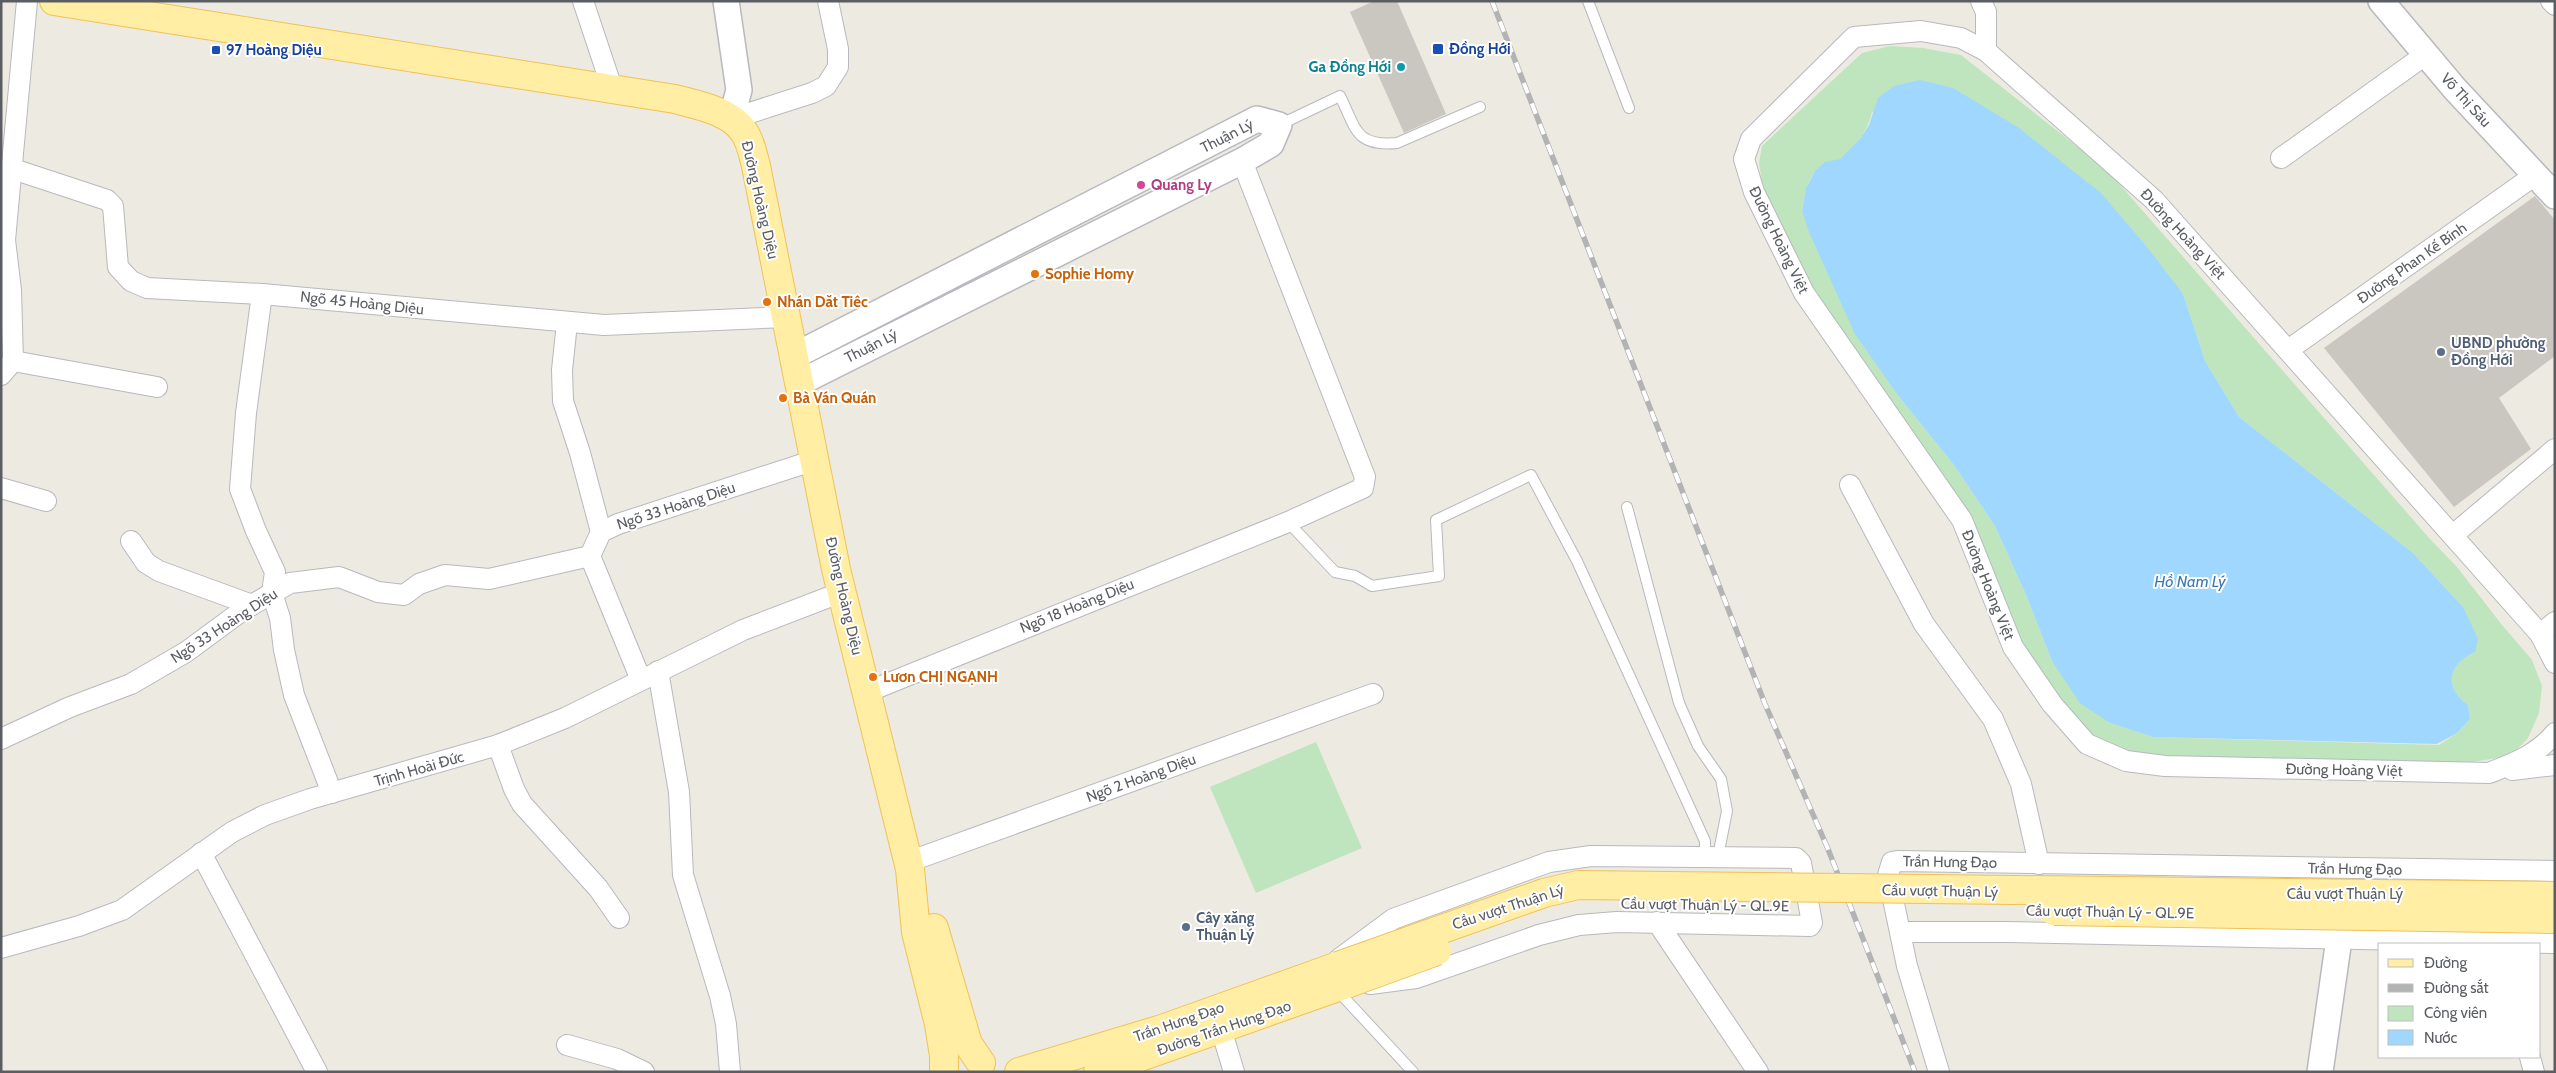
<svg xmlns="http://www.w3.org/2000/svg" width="2556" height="1073" viewBox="0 0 2556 1073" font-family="Cabin,sans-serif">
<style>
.green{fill:#bee5bd;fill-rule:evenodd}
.water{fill:#9fd7ff}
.building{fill:#cac6c0}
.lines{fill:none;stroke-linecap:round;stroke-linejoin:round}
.service-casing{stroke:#b7b9be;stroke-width:12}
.minor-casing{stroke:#b7b9be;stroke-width:22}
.tertiary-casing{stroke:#b7b9be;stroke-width:28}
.primary-casing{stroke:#f1c155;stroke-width:30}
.service{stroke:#fff;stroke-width:10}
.minor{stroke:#fff;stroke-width:20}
.tertiary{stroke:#fff;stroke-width:25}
.primary{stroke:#ffeea4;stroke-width:28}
.rail-casing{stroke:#b2b3b3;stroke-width:5.5}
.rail{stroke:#fff;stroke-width:4;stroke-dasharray:11;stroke-linecap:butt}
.primary-bridge-casing{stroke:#f1c155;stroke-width:30;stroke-linecap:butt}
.primary-bridge{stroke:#ffeea4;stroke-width:28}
.transit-dot{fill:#1a4fb4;stroke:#fff;stroke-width:2}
.culture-dot{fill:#0f9aa8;stroke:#fff;stroke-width:2}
.hotel-dot{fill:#d1479c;stroke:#fff;stroke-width:2}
.food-dot{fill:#e8710a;stroke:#fff;stroke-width:2}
.service-dot{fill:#5c6f8a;stroke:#fff;stroke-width:2}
.labels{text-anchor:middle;stroke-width:4;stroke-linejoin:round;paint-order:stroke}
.transit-label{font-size:15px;font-weight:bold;fill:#164399;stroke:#fff;text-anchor:start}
.culture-label{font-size:15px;font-weight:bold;fill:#0d838f;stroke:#fff;text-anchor:end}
.street-label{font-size:15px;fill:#5a5d62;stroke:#fff}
.hotel-label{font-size:15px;font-weight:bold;fill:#b23c85;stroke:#fff;text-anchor:start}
.food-label{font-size:15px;font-weight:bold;fill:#c56008;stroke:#fff;text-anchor:start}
.service-label{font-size:15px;font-weight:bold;fill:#4e5e75;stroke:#fff;text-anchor:start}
.water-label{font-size:16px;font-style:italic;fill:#3c78b0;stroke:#fff}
</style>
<rect width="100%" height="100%" fill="#edeae1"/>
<g class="green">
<path d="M1890,46L1923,48L1961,55L2107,170L2430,539L2457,567L2502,625L2532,660L2542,686L2539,713L2528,738L2511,756L2471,762L2174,756L2124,752L2098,741L2048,687L2020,639L1992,566L1955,499L1824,312L1763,187L1759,163L1762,146L1862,53ZM1872,112L2183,294L2205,361L2239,417L2413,553L2463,607L2475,652C2448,665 2443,686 2468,705L2470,719L2457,733L2439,745L2153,737L2110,723L2052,661L2027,597L1995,526L1954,465L1900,398L1802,211C1804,197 1806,182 1816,171C1823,162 1831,163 1840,159C1855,151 1869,127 1872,112Z"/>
<polygon points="1316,742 1362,848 1256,893 1210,787"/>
</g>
<path class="water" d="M1920,80L1953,88L2019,128L2101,193L2147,247L2183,294L2205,361L2239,417L2413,553L2463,607L2478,639L2475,652C2448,665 2443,686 2468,705L2470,719L2457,733L2437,744L2153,737L2110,723L2080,703L2052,661L2027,597L1995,526L1954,465L1900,398L1855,334L1809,232L1802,211L1806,188L1815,171L1825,162L1840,159L1860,139L1869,125L1878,98L1894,86Z"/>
<g class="building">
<polygon points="1374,1 1397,1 1446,114 1404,133 1350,12"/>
<polygon points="2535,196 2555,220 2555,356 2499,398 2531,449 2454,507 2324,348"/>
</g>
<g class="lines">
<g class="service-casing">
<g id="service">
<polyline points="1588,1 1629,108"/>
<path d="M1279,125L1340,96C1356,128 1355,147 1397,143L1480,107"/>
<polyline points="1627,507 1679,703 1698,746 1721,779 1727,811 1718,856"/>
<polyline points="1288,522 1335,572 1355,576 1372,586 1439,576 1436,520 1531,475 1577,561 1705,841 1705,856"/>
<polyline points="1337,990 1413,1072"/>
</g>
</g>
<g class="minor-casing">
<g id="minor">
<polyline points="583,1 612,88"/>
<polyline points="1981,1 1986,12 1986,51"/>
<polyline points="2551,1 2555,5"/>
<polyline points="731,119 812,93 826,86 838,67 838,49 828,1"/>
<polyline points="2281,158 2425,55"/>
<polyline points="10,168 107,200 113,206 118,267 131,281 147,288 262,294 604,325 786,317"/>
<polyline points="262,294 246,413 240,489 256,531 275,572 272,593 280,618 284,650 294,695 332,793"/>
<polyline points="567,323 562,370 563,401 580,453 601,532"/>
<polyline points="2288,350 2535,175"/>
<polyline points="13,361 157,387"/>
<polyline points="1,375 13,361 11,290 5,240 27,1"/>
<polyline points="1850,485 1924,624 1993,719 2021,784 2039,864"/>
<polyline points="1,488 46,501"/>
<polyline points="2453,535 2555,449"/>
<polyline points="131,541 146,563 159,571 252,605"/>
<polyline points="590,556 641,680"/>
<polyline points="2548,646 2540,634 2555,622"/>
<path d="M2555,663L2540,634L2154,200L1986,51L1961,38L1921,31L1854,37L1751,139L1744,159L1754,192L1804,293L1962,520L2013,647L2052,704L2087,744L2126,761L2165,766L2489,773C2514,763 2537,755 2555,733"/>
<polyline points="658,671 679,792 683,875 720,996 726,1024 730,1072"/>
<polyline points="867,692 1288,522 1363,488 1365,477 1242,161"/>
<polyline points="1,739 70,707 131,684 186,652 243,610 290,583 339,577 378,592 404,595 419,584 445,575 489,579 590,556 601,532 618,524 815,460"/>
<polyline points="498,745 514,789 522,804 598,888 619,918"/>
<polyline points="2512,770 2555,765"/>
<polyline points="201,853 317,1072"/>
<polyline points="908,862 1373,694"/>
<polyline points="1657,922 1758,1072"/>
<polyline points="1901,932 2006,932 2555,943"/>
<polyline points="1,948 79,926 122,910 232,832 265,815 310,799 498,745 565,718 743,630 842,592"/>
<polyline points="1339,959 1393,919 1549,862 1591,856 1796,858 1801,863 1812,923 1810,926 1617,922 1579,925 1539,935 1416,978 1370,984"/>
<polyline points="1221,1029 1234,1072"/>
<polyline points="567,1045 617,1059 644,1072"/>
<polyline points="2530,1057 2534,1072"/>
<polyline points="1939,1072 1907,966 1888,875 1892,862 1897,861 2555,871"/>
</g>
</g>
<g class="tertiary-casing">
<g id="tertiary">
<polyline points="726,1 739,90 731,119"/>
<polyline points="2381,1 2455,89 2555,196"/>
<polyline points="794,356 1257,119 1279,125 1271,144 1242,161 799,383"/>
<polyline points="2320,1072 2339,939"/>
</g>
</g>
<g class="primary-casing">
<g id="primary">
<path d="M54,1L675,99C697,105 731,111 744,132C751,142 753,155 756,166L836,569L910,869L916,932L939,1024L944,1056V1072"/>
<polyline points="934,928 968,1044 981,1063"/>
<polyline points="1019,1072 1162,1029 1338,966"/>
<polyline points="1098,1072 1349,983"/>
</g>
</g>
<use href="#service" class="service"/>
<use href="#minor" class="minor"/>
<use href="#tertiary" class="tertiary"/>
<use href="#primary" class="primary"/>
<g class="rail-casing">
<polyline id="rail" points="1492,1 1765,704 1828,849 1915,1072"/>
</g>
<use href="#rail" class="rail"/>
<g class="primary-bridge-casing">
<g id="primary-bridge">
<polyline points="2054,911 2555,919"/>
<polyline points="1338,966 1544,893 1578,885 2555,896"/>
<polyline points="1349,983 1437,951"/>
</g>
</g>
<use href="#primary-bridge" class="primary-bridge"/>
</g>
<g class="transit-dot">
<rect x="1432" y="43" width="12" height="12" rx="2.5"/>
<rect x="211" y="45" width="10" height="10" rx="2.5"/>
</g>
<circle class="culture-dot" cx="1401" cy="67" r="5"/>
<circle class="hotel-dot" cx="1141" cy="185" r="5"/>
<g class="food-dot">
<circle cx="1035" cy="274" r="5"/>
<circle cx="767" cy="302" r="5"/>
<circle cx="783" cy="398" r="5"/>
<circle cx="873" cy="677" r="5"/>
</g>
<g class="service-dot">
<circle cx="2441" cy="352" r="5"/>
<circle cx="1186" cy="927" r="5"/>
</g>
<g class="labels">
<g class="transit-label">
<text x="1449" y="54">Đồng Hới</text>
<text x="226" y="55">97 Hoàng Diệu</text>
</g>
<g class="culture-label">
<text x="1391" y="72">Ga Đồng Hới</text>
</g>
<g class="street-label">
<text transform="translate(2466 100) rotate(48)" y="5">Võ Thị Sáu</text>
<text transform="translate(1227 136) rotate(-27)" y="5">Thuận Lý</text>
<text transform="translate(760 200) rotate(77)" y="5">Đường Hoàng Diệu</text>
<text transform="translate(2183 234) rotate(47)" y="5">Đường Hoàng Việt</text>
<text transform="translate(1779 240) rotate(64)" y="5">Đường Hoàng Việt</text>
<text transform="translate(2412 263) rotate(-35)" y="5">Đường Phan Kế Bính</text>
<text transform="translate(362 303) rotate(6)" y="5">Ngõ 45 Hoàng Diệu</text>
<text transform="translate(871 346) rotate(-27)" y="5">Thuận Lý</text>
<text transform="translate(676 506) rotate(-18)" y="5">Ngõ 33 Hoàng Diệu</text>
<text transform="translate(1988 585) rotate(68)" y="5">Đường Hoàng Việt</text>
<text transform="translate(844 596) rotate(77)" y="5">Đường Hoàng Diệu</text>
<text transform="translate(1077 606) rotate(-22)" y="5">Ngõ 18 Hoàng Diệu</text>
<text transform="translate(224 626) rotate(-33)" y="5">Ngõ 33 Hoàng Diệu</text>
<text transform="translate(419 769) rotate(-16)" y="5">Trịnh Hoài Đức</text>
<text transform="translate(2344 770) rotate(1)" y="5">Đường Hoàng Việt</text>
<text transform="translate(1141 778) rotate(-20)" y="5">Ngõ 2 Hoàng Diệu</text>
<text transform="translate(1950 862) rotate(1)" y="5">Trần Hưng Đạo</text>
<text transform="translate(2355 869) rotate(1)" y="5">Trần Hưng Đạo</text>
<text transform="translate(1940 891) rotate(1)" y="5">Cầu vượt Thuận Lý</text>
<text x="2345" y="899">Cầu vượt Thuận Lý</text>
<text transform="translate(1705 905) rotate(1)" y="5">Cầu vượt Thuận Lý - QL.9E</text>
<text transform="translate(1508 907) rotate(-18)" y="5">Cầu vượt Thuận Lý</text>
<text transform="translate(2110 912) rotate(1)" y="5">Cầu vượt Thuận Lý - QL.9E</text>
<text transform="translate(1179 1022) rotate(-19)" y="5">Trần Hưng Đạo</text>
<text transform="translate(1224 1028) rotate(-19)" y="5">Đường Trần Hưng Đạo</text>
</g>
<g class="hotel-label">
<text x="1151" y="190">Quang Ly</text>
</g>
<g class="food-label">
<text x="1045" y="279">Sophie Homy</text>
<text x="777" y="307">Nhán Dăt Tiêc</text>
<text x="793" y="403">Bà Ván Quán</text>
<text x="883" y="682">Lươn CHỊ NGẠNH</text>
</g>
<g class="service-label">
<text x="2451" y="348">UBND phường<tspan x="2451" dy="17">Đồng Hới</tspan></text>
<text x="1196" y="923">Cây xăng<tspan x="1196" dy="17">Thuận Lý</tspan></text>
</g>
<g class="water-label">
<text x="2190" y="587">Hồ Nam Lý</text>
</g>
</g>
<rect width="2556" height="1073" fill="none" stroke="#5a5d62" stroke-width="5"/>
<rect x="2378" y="943" width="162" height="115" fill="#ffffff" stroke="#bdbec0"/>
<rect x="2388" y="959" width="25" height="8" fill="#ffeea4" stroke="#bdbec0"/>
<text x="2424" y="968" font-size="15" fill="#5a5d62">Đường</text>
<rect x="2388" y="984" width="25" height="8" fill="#b2b3b3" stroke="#bdbec0"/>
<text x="2424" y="993" font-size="15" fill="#5a5d62">Đường sắt</text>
<rect x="2388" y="1006" width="25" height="15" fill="#bee5bd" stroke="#bdbec0"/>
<text x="2424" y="1018" font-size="15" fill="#5a5d62">Công viên</text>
<rect x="2388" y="1030" width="25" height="15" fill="#9fd7ff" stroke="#bdbec0"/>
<text x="2424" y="1043" font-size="15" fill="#5a5d62">Nước</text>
</svg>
